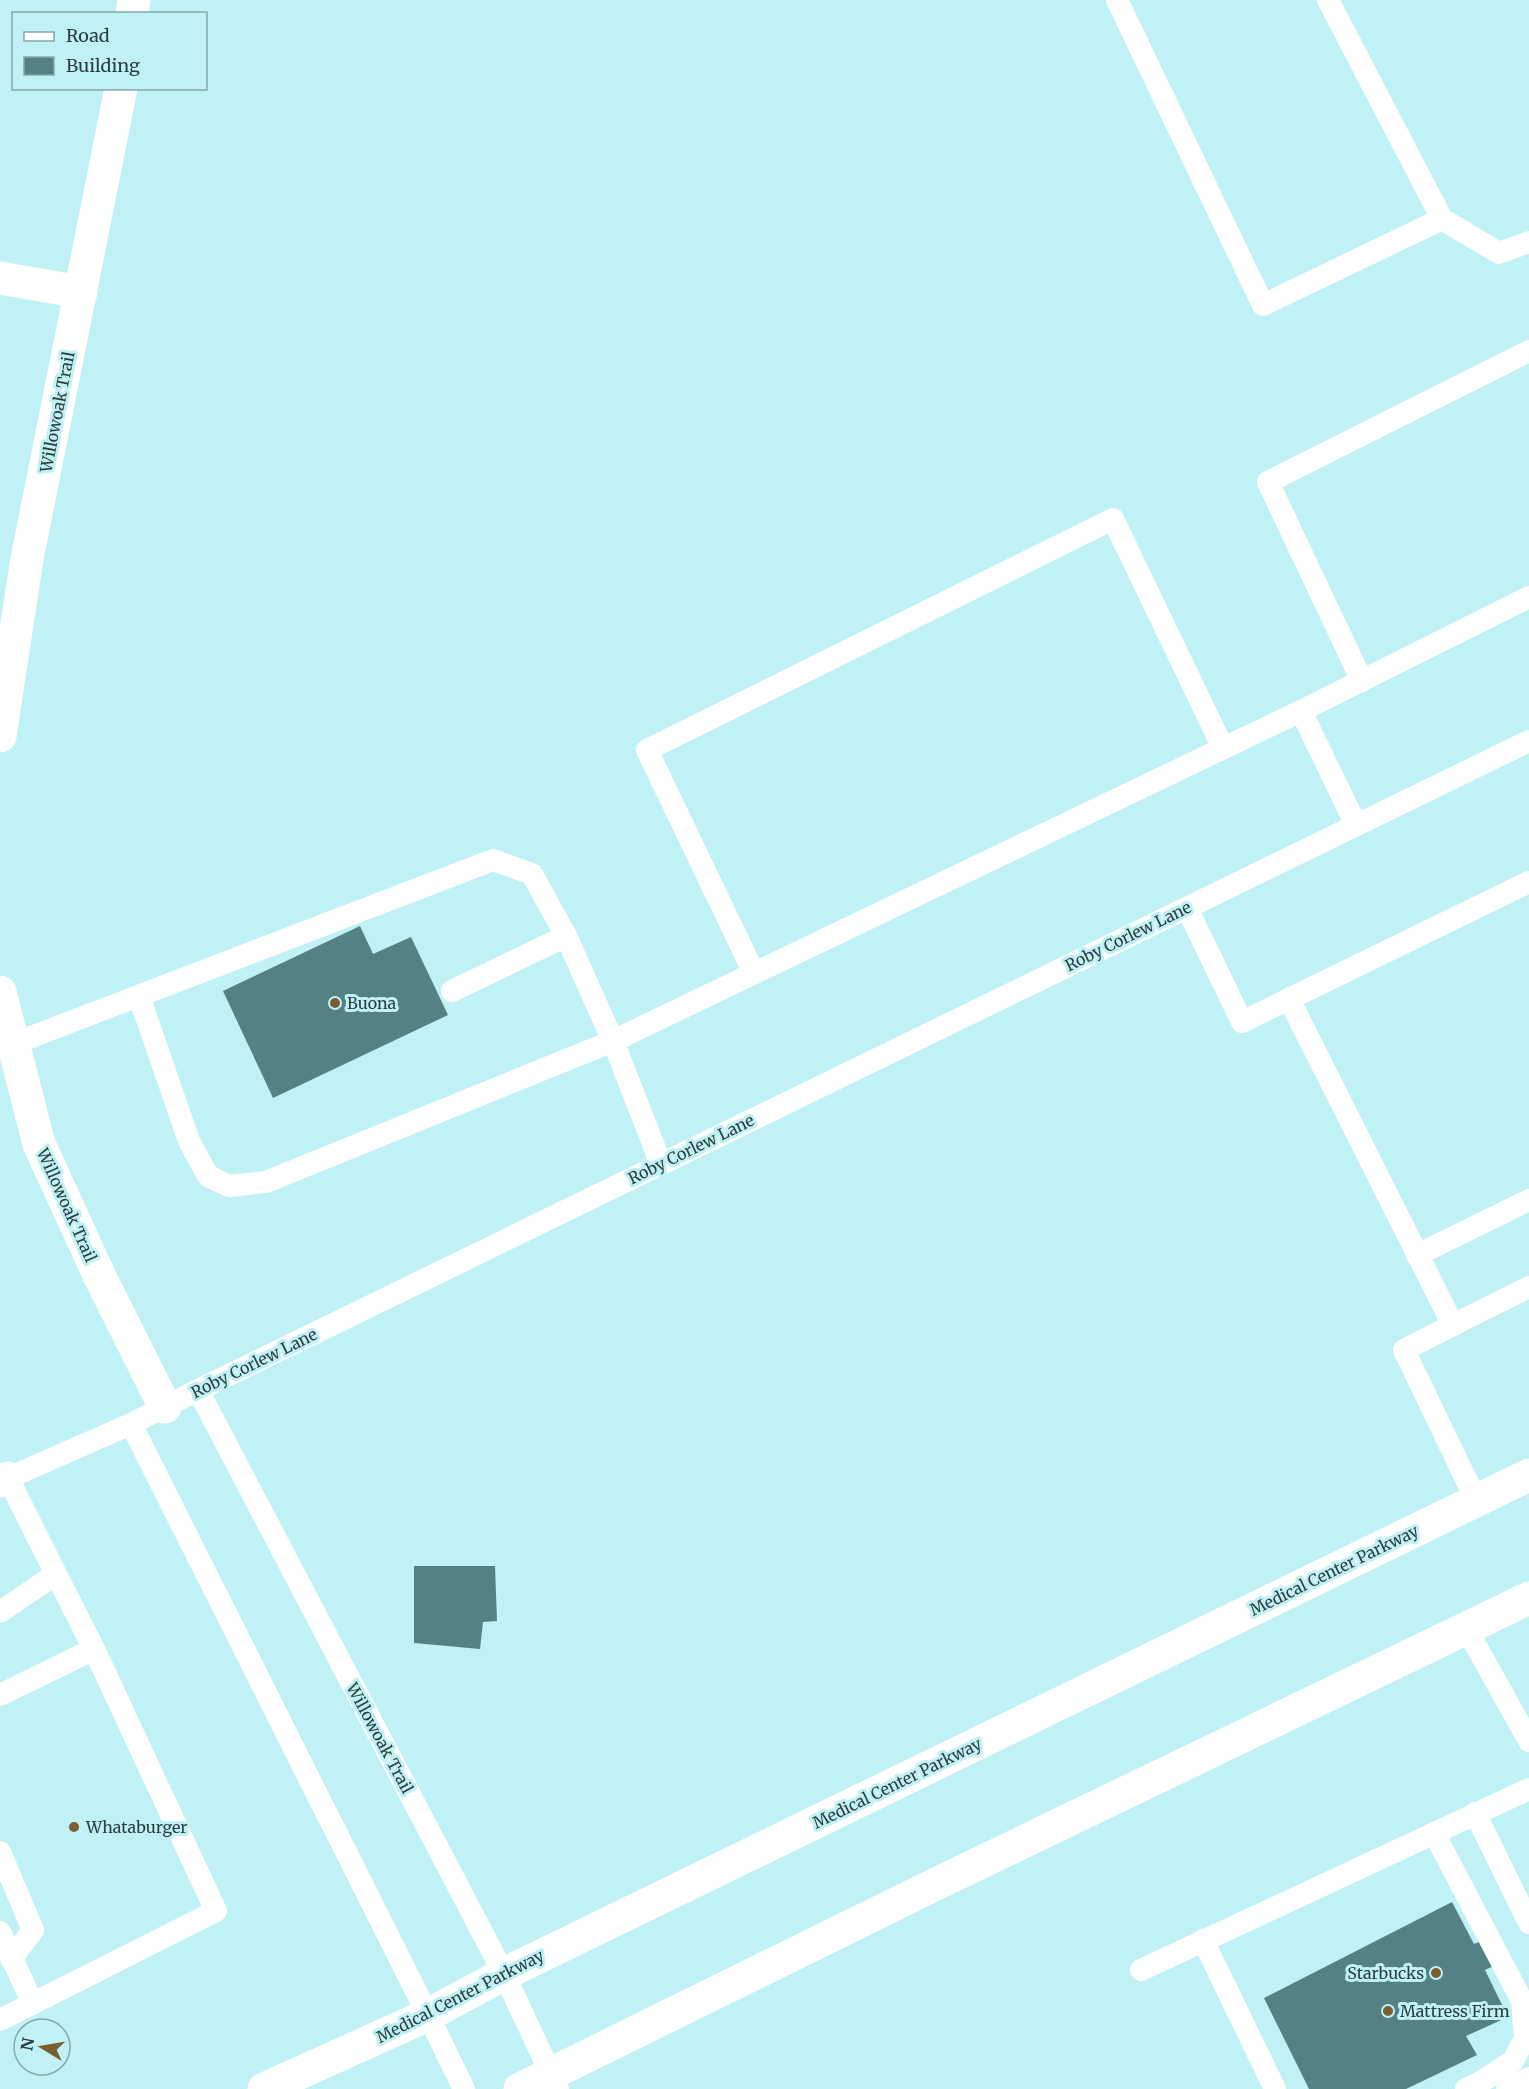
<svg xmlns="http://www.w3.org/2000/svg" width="1529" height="2089" viewBox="0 0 1529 2089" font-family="Merriweather,serif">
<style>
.building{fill:#548184}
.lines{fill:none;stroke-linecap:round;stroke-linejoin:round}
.service{stroke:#fff;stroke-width:22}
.minor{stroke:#fff;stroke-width:33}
.secondary{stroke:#fff;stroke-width:33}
.poi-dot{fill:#7b5e32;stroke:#c0f1f4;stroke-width:2}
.labels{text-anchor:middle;stroke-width:6;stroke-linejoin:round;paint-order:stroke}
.street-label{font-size:16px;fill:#2b3e3f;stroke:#c0f1f4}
.poi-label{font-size:16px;fill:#2b3e3f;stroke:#c0f1f4;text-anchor:start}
</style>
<rect width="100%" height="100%" fill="#c0f1f4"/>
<g class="building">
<polygon points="360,926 373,954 411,937 448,1015 273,1098 223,991"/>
<polygon points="414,1566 495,1566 497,1621 483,1622 480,1649 414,1643"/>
<polygon points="1452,1902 1474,1944 1484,1940 1496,1965 1485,1970 1508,2017 1466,2036 1477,2055 1406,2089 1309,2089 1264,1998"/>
</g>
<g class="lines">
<g class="service">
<polyline points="1117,0 1263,305 1442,219 1499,253 1529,242"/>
<polyline points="1328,0 1442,219"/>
<polyline points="1362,681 1268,482 1529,351"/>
<polyline points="1301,711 1529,597"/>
<polyline points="1187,908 1242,1022 1529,882"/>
<polyline points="754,973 647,750 1113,519 1223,748"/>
<polyline points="452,991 566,936"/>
<polyline points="1289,999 1453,1325 1404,1350 1476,1500"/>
<polyline points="13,1044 493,860 532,874 566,936 613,1041 266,1182 229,1186 208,1176 189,1141 139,996"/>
<polyline points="661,1164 613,1041 1301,711 1356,825"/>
<polyline points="1417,1255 1529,1200"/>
<polyline points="1453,1325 1529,1287"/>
<polyline points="198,1390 504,1974 558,2089"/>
<polyline points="131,1424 428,2015 464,2089"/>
<polyline points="0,1612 56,1574 8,1478 131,1424 198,1390 1529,741"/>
<polyline points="1466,1628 1529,1741"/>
<polyline points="0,1695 94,1649"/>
<polyline points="1475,1813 1529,1923"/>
<polyline points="1434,1833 1522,2001 1525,2038 1513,2061 1481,2082 1466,2089"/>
<polyline points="0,1852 33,1930 11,1959"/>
<polyline points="0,1932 33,2004"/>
<polyline points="1203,1940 1275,2089"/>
<polyline points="1141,1970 1529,1789"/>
<polyline points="0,2020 216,1911 94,1649 56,1574"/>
<polyline points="1507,2089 1529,2078"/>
</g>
<g class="minor">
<polyline points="132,14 134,0"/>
<polyline points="0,278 81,292"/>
<polyline points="0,736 27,559 121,88"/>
<polyline points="0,992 39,1144 100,1277 165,1407"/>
<polyline points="0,1481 8,1478"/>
</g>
<g class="secondary">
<polyline points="264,2089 428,2015 504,1974 1529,1475"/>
<polyline points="520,2089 936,1884 1529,1598"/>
</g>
</g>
<g class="poi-dot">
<circle cx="335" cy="1003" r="6"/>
<circle cx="74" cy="1827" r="6"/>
<circle cx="1436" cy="1973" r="6"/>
<circle cx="1388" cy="2011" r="6"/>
</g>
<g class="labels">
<g class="street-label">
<text transform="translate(57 412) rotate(-79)" y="6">Willowoak Trail</text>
<text transform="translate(1128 936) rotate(-26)" y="6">Roby Corlew Lane</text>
<text transform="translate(691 1149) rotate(-26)" y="6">Roby Corlew Lane</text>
<text transform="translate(67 1205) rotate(66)" y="6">Willowoak Trail</text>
<text transform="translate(254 1363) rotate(-26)" y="6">Roby Corlew Lane</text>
<text transform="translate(1334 1570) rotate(-26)" y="6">Medical Center Parkway</text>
<text transform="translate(380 1738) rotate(62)" y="6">Willowoak Trail</text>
<text transform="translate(897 1783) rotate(-26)" y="6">Medical Center Parkway</text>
<text transform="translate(460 1996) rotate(-27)" y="6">Medical Center Parkway</text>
</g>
<g class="poi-label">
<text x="347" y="1009">Buona</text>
<text x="86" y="1833">Whataburger</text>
<text x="1424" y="1979" text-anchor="end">Starbucks</text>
<text x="1400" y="2017">Mattress Firm</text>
</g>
</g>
<rect x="12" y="12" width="195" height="78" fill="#c0f1f4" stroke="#84a9ac" stroke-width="1.5"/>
<rect x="24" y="32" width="30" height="9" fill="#ffffff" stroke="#84a9ac" stroke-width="1.5"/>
<text x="66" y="42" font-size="18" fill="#2b3e3f">Road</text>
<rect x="24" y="57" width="30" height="18" fill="#548184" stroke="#84a9ac" stroke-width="1.5"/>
<text x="66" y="72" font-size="18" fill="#2b3e3f">Building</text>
<g transform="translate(42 2047) rotate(281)"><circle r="28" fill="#c0f1f4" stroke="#84a9ac" stroke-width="1.5"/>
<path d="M0-4.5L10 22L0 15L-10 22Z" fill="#7b5e32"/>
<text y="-9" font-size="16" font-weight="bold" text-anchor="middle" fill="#2b3e3f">N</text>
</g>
</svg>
